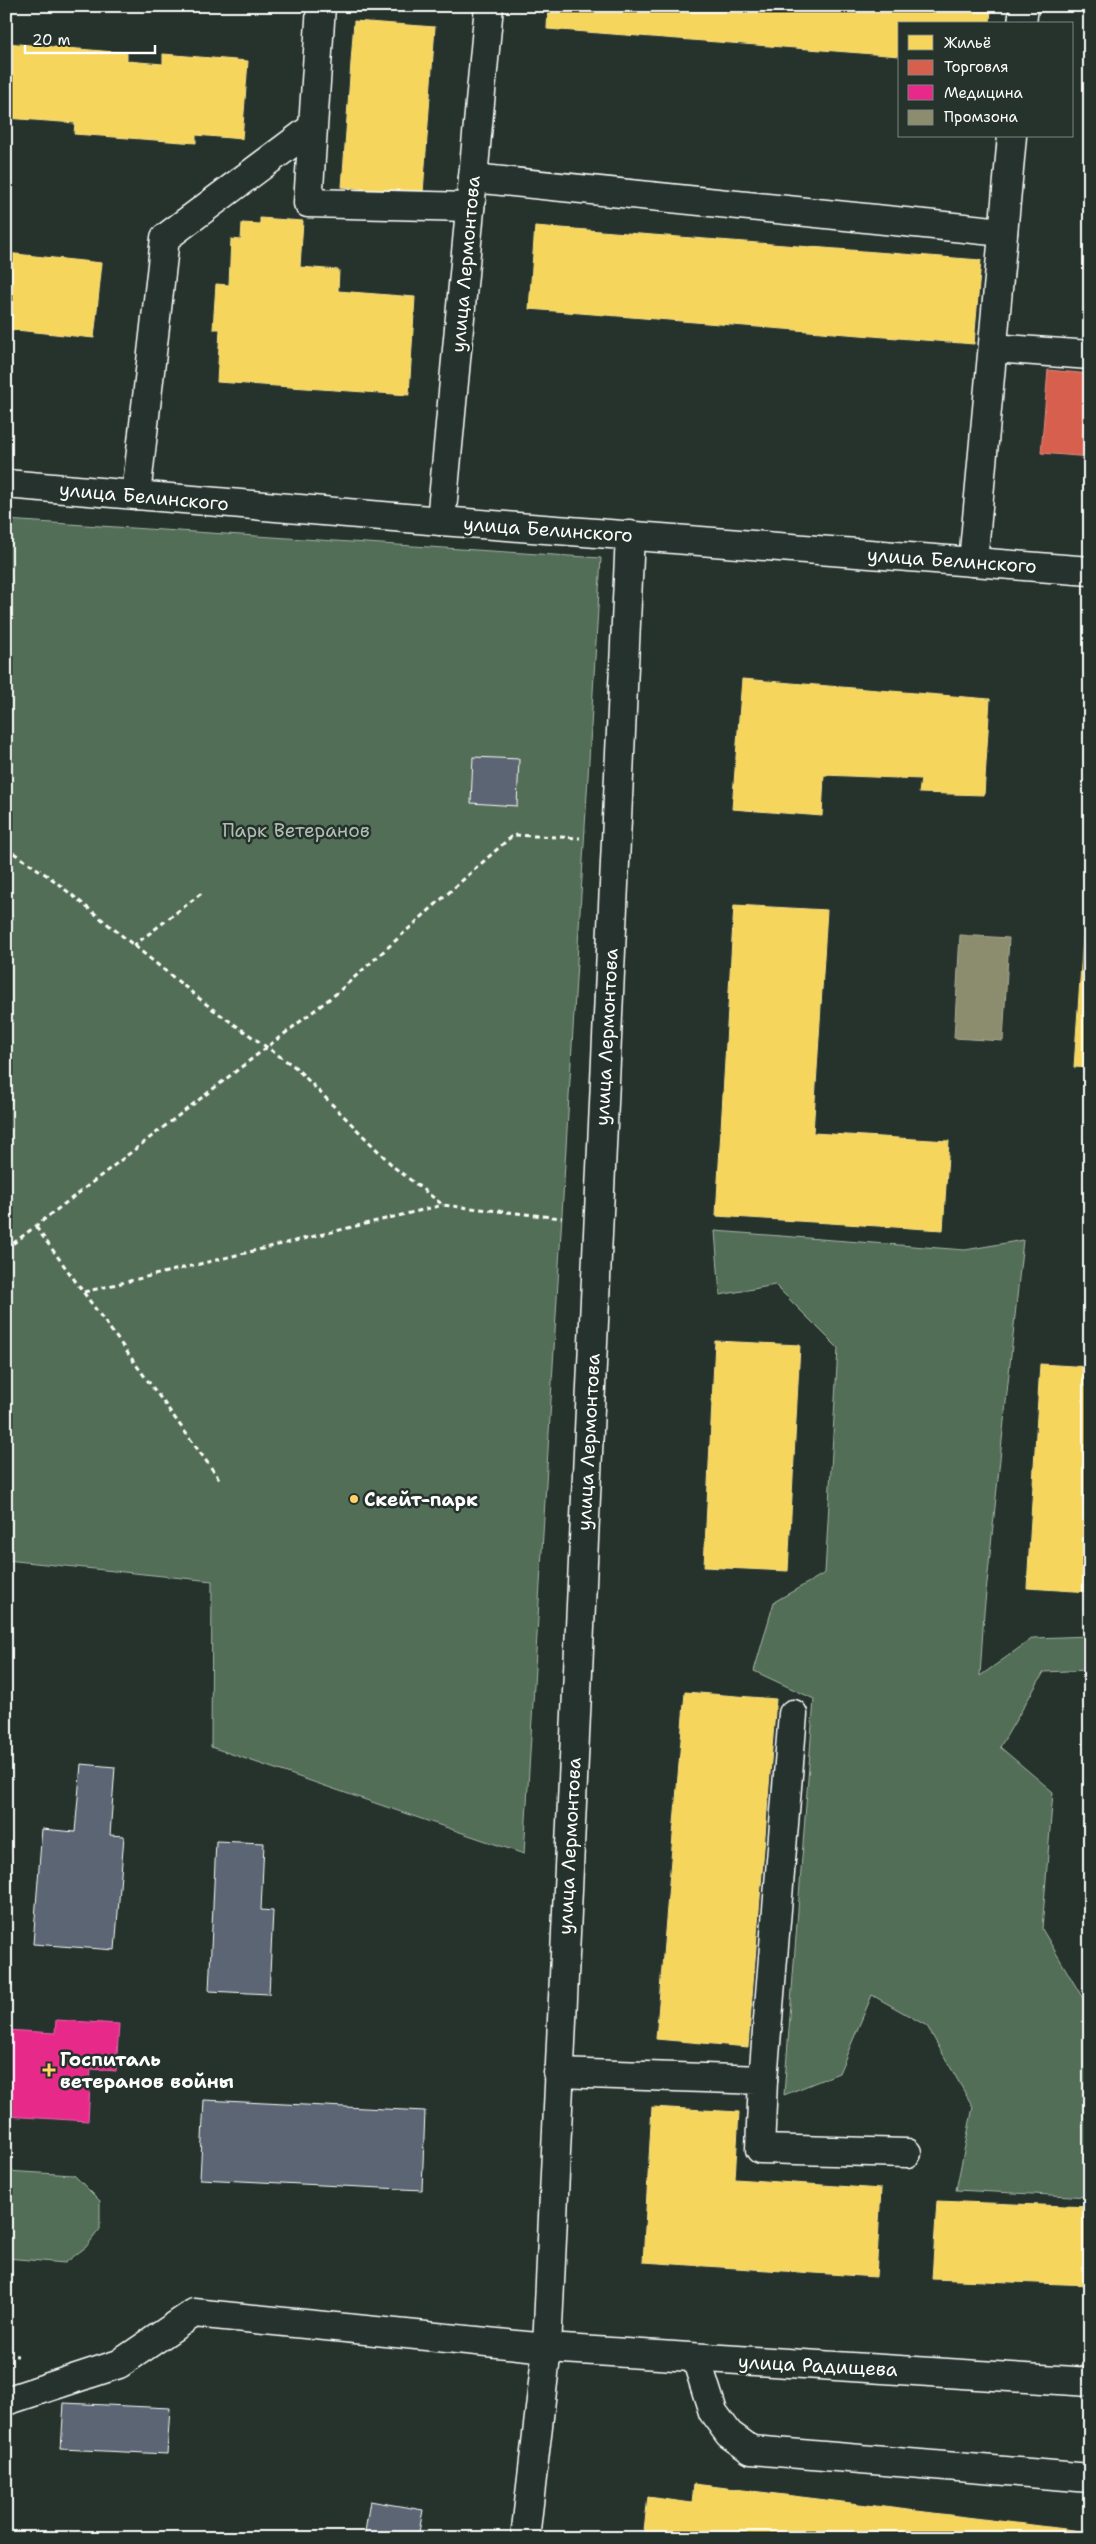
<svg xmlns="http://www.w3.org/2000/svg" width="1096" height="2544" viewBox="0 0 1096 2544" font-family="'Shantell Sans',sans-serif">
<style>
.green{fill:#526e56;stroke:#a8b6aa}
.homes{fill:#f6d55c;stroke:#f9e28d}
.shops{fill:#d6604d;stroke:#e29082}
.health{fill:#e7298a;stroke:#ee69ad}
.industry{fill:#8c8c6e;stroke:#aeae9a}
.building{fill:#5b6573;stroke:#fff}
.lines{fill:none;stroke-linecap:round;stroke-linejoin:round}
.minor-casing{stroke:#fff;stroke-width:31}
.path{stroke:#fff;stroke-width:3;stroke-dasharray:5 4;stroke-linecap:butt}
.minor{stroke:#26332d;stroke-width:28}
.poi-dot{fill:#ffd166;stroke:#26332d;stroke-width:2}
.labels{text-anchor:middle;stroke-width:5;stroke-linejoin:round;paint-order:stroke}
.street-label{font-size:19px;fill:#fff;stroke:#26332d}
.park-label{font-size:19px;fill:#b1beb3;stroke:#26332d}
.poi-label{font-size:19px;font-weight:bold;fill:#fff;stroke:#26332d;text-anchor:start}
</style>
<rect width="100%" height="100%" fill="#26332d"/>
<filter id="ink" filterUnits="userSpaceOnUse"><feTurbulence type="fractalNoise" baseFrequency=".02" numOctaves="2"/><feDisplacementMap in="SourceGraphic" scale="10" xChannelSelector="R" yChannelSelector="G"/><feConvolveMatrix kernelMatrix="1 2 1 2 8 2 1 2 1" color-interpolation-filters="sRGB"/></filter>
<g filter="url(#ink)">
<g class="green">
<polygon points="6,520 601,558 524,1854 211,1747 212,1581 6,1560"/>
<polygon points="715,1231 965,1250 1023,1240 984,1612 980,1676 1033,1638 1090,1636 1090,1670 1044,1672 1000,1747 1053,1792 1042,1929 1088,2007 1090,2007 1090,2197 956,2190 973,2107 927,2026 872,1995 839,2073 784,2095 814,1699 754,1671 774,1602 825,1573 838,1348 775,1285 720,1295"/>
<polygon points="6,2171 74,2175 100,2201 100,2229 86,2247 65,2263 6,2258"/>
</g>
<g class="homes">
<polygon points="548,6 991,6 990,24 900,24 900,56 547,29"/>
<polygon points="354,21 435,27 423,193 342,187"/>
<polygon points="6,43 127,53 127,61 163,64 163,54 248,61 242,139 196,135 196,143 74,134 75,123 6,118"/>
<polygon points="260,218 303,221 300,267 339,270 338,291 415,297 409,395 217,382 220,329 213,329 216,284 229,285 231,239 241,240 242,223 260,224"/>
<polygon points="535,226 981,260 974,344 529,309"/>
<polygon points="6,253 102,263 94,338 6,329"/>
<polygon points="742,679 990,699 984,795 919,793 921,779 824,775 822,816 732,809"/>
<polygon points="734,905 827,910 813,1133 949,1141 943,1230 716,1216"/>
<polygon points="1083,937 1090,938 1090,1068 1074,1067"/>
<polygon points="715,1341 800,1345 788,1571 704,1567"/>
<polygon points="1040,1364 1090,1367 1090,1592 1027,1588"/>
<polygon points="685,1692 776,1699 748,2047 656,2039"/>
<polygon points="652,2107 739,2112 735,2179 881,2189 876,2277 643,2262"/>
<polygon points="937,2201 1090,2207 1090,2285 932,2279"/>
<polygon points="694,2484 1090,2532 1090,2538 643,2538 648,2497 692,2503"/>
</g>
<polygon class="shops" points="1048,370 1090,374 1090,457 1041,453"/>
<polygon class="health" points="56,2020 119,2024 116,2071 91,2069 88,2121 6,2116 6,2030 55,2033"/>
<polygon class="industry" points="960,935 1009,938 1003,1041 954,1038"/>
<g class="building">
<polygon points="473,757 519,759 517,806 471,803"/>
<polygon points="81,1764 115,1767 110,1835 124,1836 115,1950 33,1944 42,1829 75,1832"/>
<polygon points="216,1841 264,1843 261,1910 273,1911 269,1994 209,1991"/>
<polygon points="204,2100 425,2111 422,2190 200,2179"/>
<polygon points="64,2403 170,2408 167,2454 61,2449"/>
<polygon points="370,2501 423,2510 418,2538 364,2538"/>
</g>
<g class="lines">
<g class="minor-casing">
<g id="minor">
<polyline points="321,6 308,203 470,207"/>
<polyline points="1022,24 1024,6"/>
<polyline points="473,178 1003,232"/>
<polyline points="993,348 1090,355"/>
<polyline points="6,484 441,521 1090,571"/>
<polyline points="136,495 165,238 312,128"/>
<polyline points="441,521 489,6"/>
<polyline points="973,562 1012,136"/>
<polyline points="558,2073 763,2080 760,2149 907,2153"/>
<polyline points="763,2080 793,1714"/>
<polyline points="696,2358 713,2412 729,2434 751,2450 1090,2478"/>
<polyline points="6,2401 119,2364 194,2313 547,2348 1090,2382"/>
<polyline points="525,2538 547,2348 630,535"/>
</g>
</g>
<g class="path">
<polyline points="6,848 51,878 211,1008 295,1067 395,1168 443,1205 562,1218"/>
<polyline points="133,946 203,892"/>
<polyline points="36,1227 220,1480"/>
<polyline points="6,1249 337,993 513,835 580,838"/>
<polyline points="84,1292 443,1205"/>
<polyline points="6,2355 18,2356"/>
</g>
<use href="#minor" class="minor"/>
</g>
</g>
<g class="poi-dot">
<circle cx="354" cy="1499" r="5"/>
<path d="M46.5 2062.5h5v5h5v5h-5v5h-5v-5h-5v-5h5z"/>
</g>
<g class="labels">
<g class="street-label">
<text transform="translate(465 264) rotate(-85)" y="7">улица Лермонтова</text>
<text transform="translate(144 496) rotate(5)" y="7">улица Белинского</text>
<text transform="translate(548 529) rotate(4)" y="7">улица Белинского</text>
<text transform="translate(952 560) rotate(4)" y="7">улица Белинского</text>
<text transform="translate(606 1037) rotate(-87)" y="7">улица Лермонтова</text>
<text transform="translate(588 1442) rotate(-87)" y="7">улица Лермонтова</text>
<text transform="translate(569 1846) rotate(-87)" y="7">улица Лермонтова</text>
<text transform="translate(818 2365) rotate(3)" y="7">улица Радищева</text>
</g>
<g class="park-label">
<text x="296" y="837">Парк Ветеранов</text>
</g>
<g class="poi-label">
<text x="364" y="1506">Скейт-парк</text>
<text x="60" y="2066">Госпиталь<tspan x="60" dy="22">ветеранов войны</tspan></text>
</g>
</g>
<rect width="1096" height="2544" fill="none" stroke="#26332d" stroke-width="25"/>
<rect x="12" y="12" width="1071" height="2519" fill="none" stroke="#fff" stroke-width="2" filter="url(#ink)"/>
<rect x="898" y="22" width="175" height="115" fill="#26332d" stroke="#7d8581"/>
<rect x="908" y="35" width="25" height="15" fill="#f6d55c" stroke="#7d8581"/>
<text x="944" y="48" font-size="15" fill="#ffffff">Жильё</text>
<rect x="908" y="60" width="25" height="15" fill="#d6604d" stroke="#7d8581"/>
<text x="944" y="72" font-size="15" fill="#ffffff">Торговля</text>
<rect x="908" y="85" width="25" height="15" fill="#e7298a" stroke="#7d8581"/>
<text x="944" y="98" font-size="15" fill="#ffffff">Медицина</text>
<rect x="908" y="110" width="25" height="15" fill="#8c8c6e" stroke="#7d8581"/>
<text x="944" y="122" font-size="15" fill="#ffffff">Промзона</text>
<path d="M25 45v8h130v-8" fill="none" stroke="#ffffff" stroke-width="2.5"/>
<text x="32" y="45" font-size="15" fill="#ffffff" stroke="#26332d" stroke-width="4" paint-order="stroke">20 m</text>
</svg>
